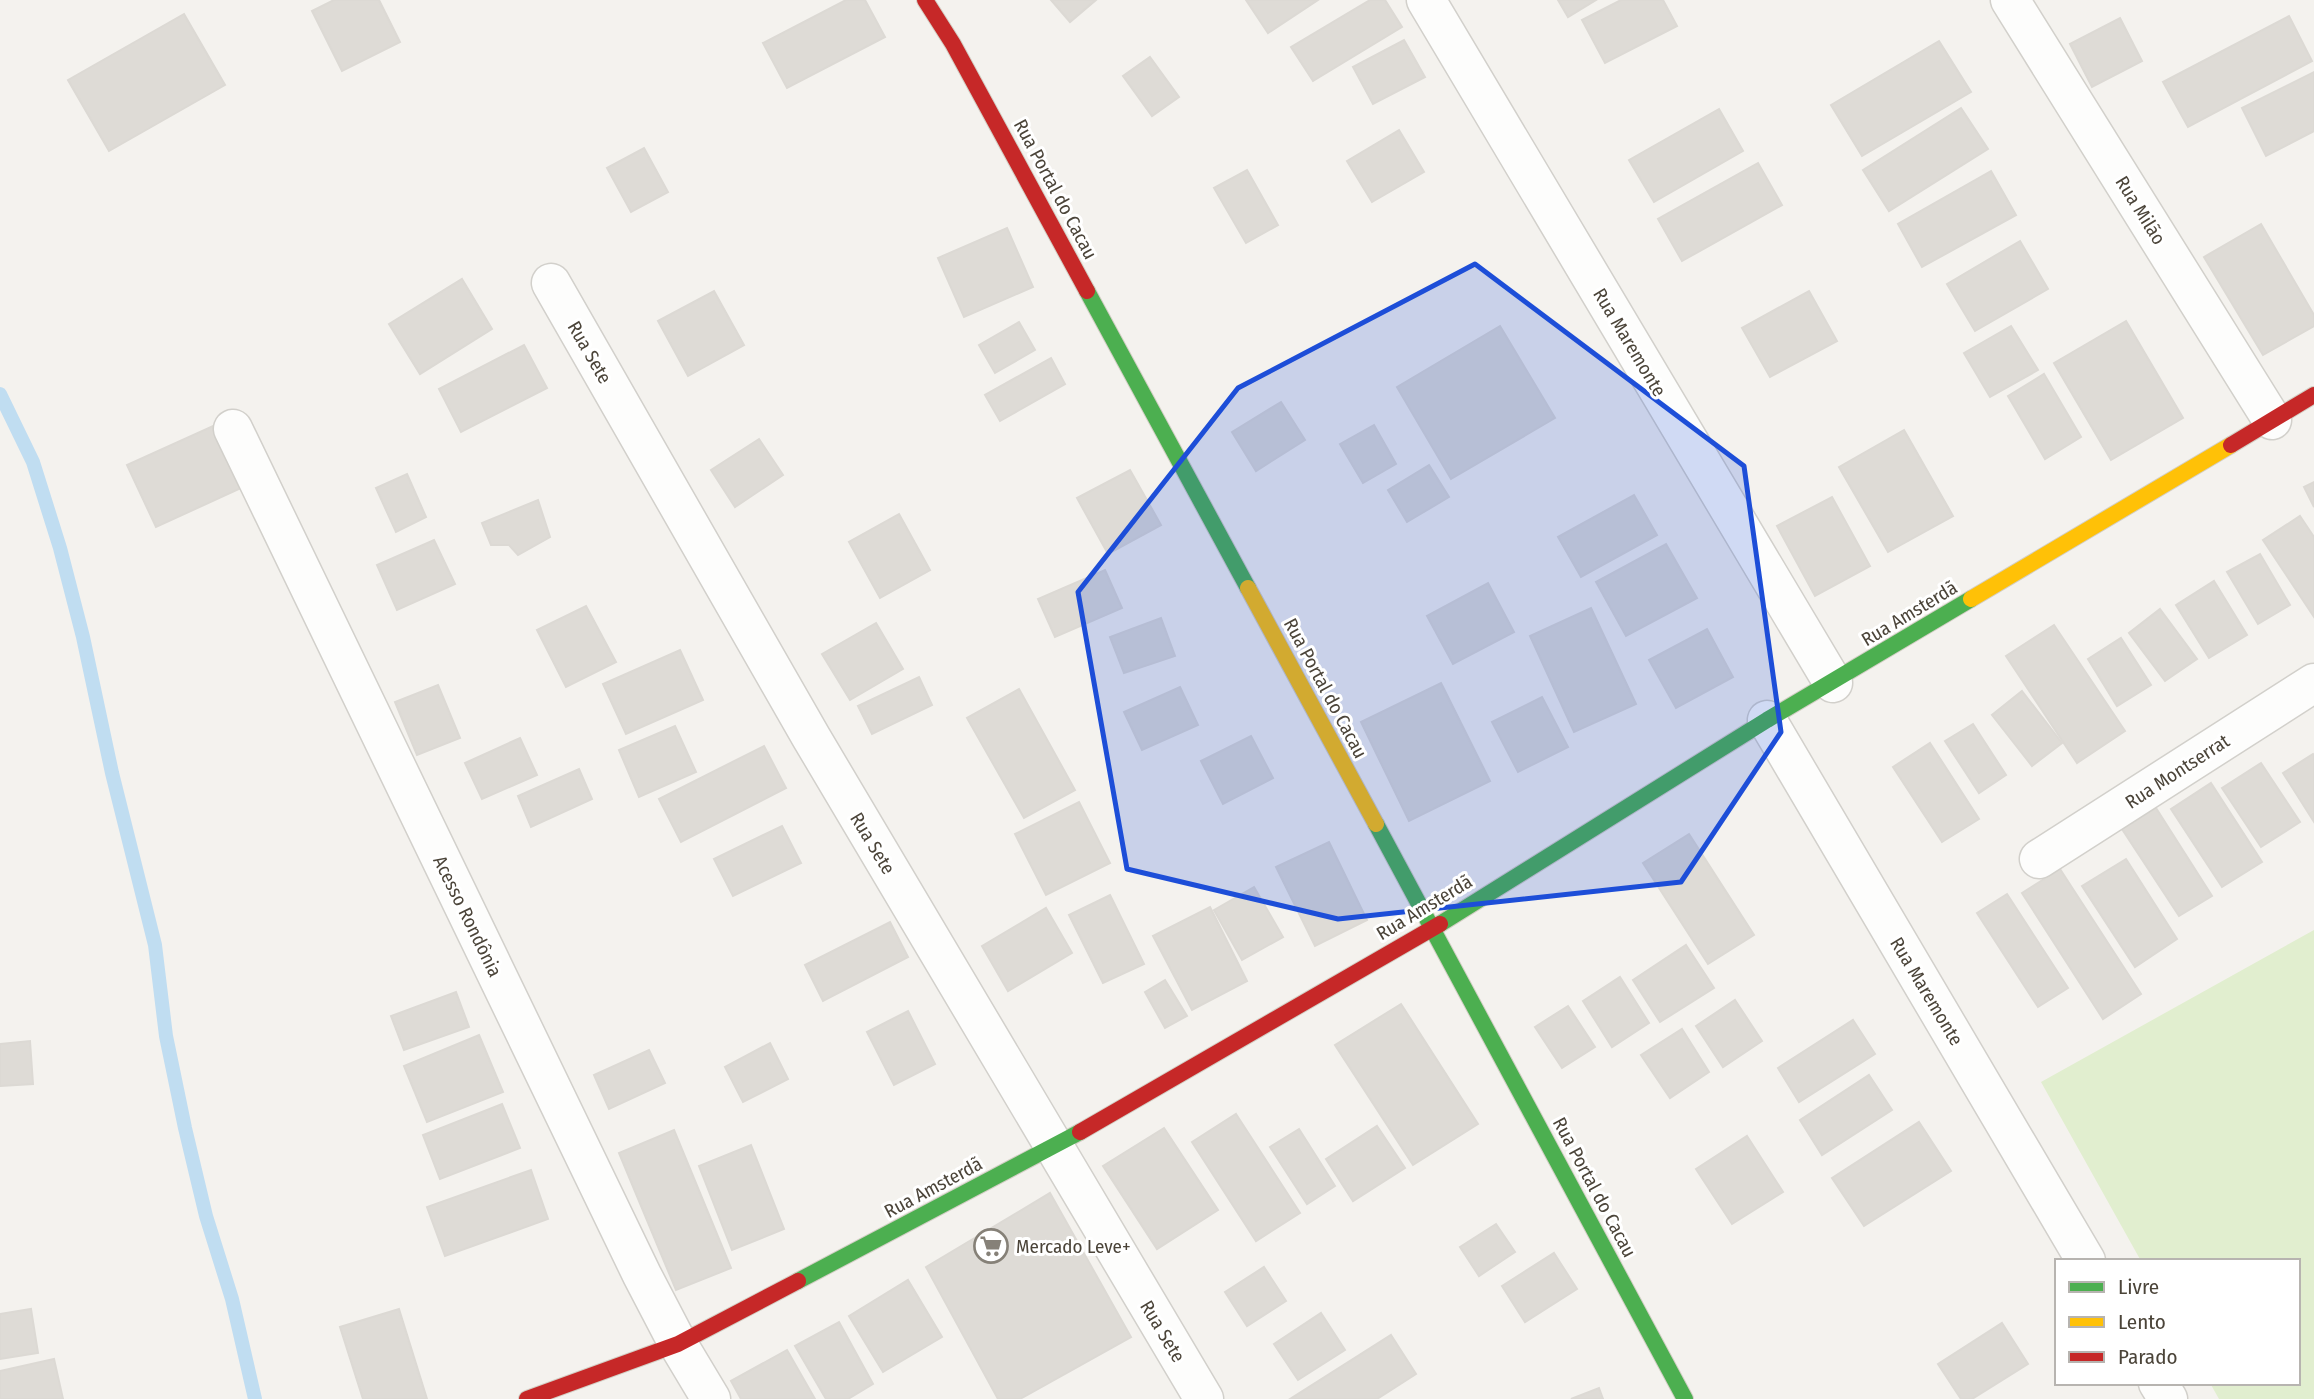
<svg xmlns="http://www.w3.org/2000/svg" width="2314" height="1399" viewBox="0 0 2314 1399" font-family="'Fira Sans Condensed',sans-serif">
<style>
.green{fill:#e1eecf}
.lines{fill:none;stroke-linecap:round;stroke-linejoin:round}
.stream{stroke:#c0ddf1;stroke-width:14}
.building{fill:#dedbd6;stroke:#dcd9d4;stroke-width:2}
.street-casing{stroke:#d2d0cb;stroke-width:41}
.fast-casing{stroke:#d3cfc5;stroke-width:18}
.slow-casing{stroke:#d3cfc5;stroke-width:18}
.jam-casing{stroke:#d3cfc5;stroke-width:18}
.street{stroke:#fdfdfc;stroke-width:38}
.fast{stroke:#4caf50;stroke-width:16}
.slow{stroke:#ffc107;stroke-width:16}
.jam{stroke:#c62828;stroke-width:16}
.marked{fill:#1d4ed8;fill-opacity:0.2;stroke:#1d4ed8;stroke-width:5;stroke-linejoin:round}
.labels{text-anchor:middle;stroke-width:6;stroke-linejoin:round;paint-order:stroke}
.street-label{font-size:19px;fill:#4b4439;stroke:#fff}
.poi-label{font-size:19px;fill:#4b4439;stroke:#fff;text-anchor:start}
</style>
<rect width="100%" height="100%" fill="#f4f2ee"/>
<polygon class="green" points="2314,930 2314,1399 2219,1399 2210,1383 2298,1383 2298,1261 2141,1261 2041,1082"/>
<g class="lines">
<polyline class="stream" points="0,394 33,462 60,548 83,637 112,773 155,945 166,1036 185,1128 206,1216 232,1299 255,1399"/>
</g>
<g class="building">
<polygon points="334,0 379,0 400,42 342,71 312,11"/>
<polygon points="846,0 865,0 885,37 787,88 763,43"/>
<polygon points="1051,0 1096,0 1070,22"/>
<polygon points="1246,0 1318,0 1268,33"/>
<polygon points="1370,0 1385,0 1402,27 1313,81 1291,47"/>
<polygon points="1558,0 1596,0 1568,17"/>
<polygon points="1621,0 1663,0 1677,26 1605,63 1582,20"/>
<polygon points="184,14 225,85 109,151 68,80"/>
<polygon points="2289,16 2312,61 2188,127 2163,82"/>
<polygon points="2120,18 2142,61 2092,87 2070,44"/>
<polygon points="1404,40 1425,77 1373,104 1353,67"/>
<polygon points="1939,41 1971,92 1862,156 1831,105"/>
<polygon points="1150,57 1179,97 1152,116 1123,76"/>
<polygon points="2314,72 2314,131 2266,156 2242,108"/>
<polygon points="1961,108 1988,149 1889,211 1863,170"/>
<polygon points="1719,109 1743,151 1654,202 1629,160"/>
<polygon points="1399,130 1424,172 1372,202 1347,161"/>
<polygon points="644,148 668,192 631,212 607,168"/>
<polygon points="1758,163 1782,205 1682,261 1658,219"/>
<polygon points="1247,170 1278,225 1246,243 1214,188"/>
<polygon points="1991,171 2016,215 1922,267 1898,224"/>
<polygon points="2261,224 2314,315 2314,326 2263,355 2204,257"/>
<polygon points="1007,228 1033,287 964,317 938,258"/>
<polygon points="2020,241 2048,289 1975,331 1947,284"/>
<polygon points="462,279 492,329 420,374 389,324"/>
<polygon points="714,291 744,345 688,376 658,321"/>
<polygon points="1809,291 1837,341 1770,377 1742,328"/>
<polygon points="2126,321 2183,418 2111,460 2054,363"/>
<polygon points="1019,322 1035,350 995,373 979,345"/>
<polygon points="1500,326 1555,418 1451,479 1397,387"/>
<polygon points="2011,326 2038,370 1990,397 1964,353"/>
<polygon points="524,345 547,388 461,432 439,389"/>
<polygon points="1051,358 1065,384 1000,421 985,395"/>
<polygon points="2044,374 2081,437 2045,459 2008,396"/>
<polygon points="1281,402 1305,440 1256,471 1232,432"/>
<polygon points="1374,425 1396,464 1363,483 1340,444"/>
<polygon points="213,426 241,488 156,527 127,465"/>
<polygon points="1904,430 1953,516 1888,552 1839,467"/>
<polygon points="759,439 783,475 735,507 711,470"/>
<polygon points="1429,465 1449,497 1407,522 1388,490"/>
<polygon points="1130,470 1161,525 1108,554 1077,498"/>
<polygon points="407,474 426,517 396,532 376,488"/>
<polygon points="2314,482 2314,507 2304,487"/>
<polygon points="1634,495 1657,535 1581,577 1558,537"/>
<polygon points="1832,497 1870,566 1815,596 1777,526"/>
<polygon points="538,500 550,537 518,555 509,545 491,545 482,523"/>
<polygon points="899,514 930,570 880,598 849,542"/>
<polygon points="2300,516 2314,537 2314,617 2263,540"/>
<polygon points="434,540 455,584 397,610 377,565"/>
<polygon points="1666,544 1697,598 1626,636 1596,582"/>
<polygon points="2260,554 2290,605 2258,624 2227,572"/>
<polygon points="1105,570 1122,608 1055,637 1038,599"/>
<polygon points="2214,581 2247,635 2209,658 2176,605"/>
<polygon points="1488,583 1514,632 1453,664 1427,616"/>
<polygon points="586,606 616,662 566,687 537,630"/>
<polygon points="1591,608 1636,704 1574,732 1530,636"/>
<polygon points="2160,609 2197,659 2165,681 2129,633"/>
<polygon points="1161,618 1175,656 1124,673 1110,637"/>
<polygon points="876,623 903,669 850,700 822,654"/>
<polygon points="2054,625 2125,731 2077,763 2006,656"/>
<polygon points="1707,629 1733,677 1676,708 1649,660"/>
<polygon points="2121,638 2151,685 2117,706 2088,659"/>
<polygon points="680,650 703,700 626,734 603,684"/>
<polygon points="919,677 932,705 872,734 858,706"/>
<polygon points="1441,683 1490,781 1409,821 1361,722"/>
<polygon points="438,685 460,738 417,755 395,702"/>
<polygon points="1180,687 1198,725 1142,750 1124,712"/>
<polygon points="1019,689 1075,790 1024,818 967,718"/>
<polygon points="2022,691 2062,743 2032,766 1992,715"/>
<polygon points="1542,697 1568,747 1518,772 1492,722"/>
<polygon points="1973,724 2006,775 1979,793 1945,741"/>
<polygon points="675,726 696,772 639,797 619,750"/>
<polygon points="1251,736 1273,778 1223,804 1201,761"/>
<polygon points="520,738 537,775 482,799 465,763"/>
<polygon points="1930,743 1979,819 1942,842 1893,767"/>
<polygon points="764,746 786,788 681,842 659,799"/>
<polygon points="2313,754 2314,755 2314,822 2283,773"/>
<polygon points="2261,763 2300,822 2261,847 2222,788"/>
<polygon points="579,769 592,799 531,827 518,796"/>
<polygon points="2211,783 2262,862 2222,887 2171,809"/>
<polygon points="1079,802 1110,863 1046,895 1015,834"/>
<polygon points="2156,808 2212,896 2179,916 2122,829"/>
<polygon points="782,826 801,863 733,896 714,859"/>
<polygon points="1689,834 1754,935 1708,964 1643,863"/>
<polygon points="1329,842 1367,920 1315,946 1276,867"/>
<polygon points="2126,859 2177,939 2135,967 2082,886"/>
<polygon points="2060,869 2141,994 2103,1019 2022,893"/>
<polygon points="1254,887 1283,937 1242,960 1214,910"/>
<polygon points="2007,894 2068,988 2038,1007 1977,913"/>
<polygon points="1110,895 1144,964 1103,983 1069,915"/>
<polygon points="1210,907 1247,981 1192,1010 1153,936"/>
<polygon points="1046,908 1072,953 1008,991 982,946"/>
<polygon points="890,922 908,957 823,1001 805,965"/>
<polygon points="1686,945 1714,988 1660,1022 1633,980"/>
<polygon points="1620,977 1649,1023 1612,1047 1583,1001"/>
<polygon points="1165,980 1187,1016 1165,1028 1145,992"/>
<polygon points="456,992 469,1027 404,1050 391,1016"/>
<polygon points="1735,1000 1762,1041 1723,1067 1696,1026"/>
<polygon points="1401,1004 1478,1124 1413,1165 1335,1045"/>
<polygon points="1568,1006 1595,1047 1562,1068 1535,1027"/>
<polygon points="908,1011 935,1064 894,1085 867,1032"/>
<polygon points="1853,1020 1875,1054 1799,1102 1778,1068"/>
<polygon points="1682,1029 1709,1072 1670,1098 1641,1055"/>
<polygon points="479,1035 503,1092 427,1122 404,1066"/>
<polygon points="30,1041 33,1084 0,1086 0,1044"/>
<polygon points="770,1043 788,1079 743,1102 725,1067"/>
<polygon points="649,1050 665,1083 609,1109 594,1075"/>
<polygon points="1869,1075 1892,1110 1822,1155 1800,1120"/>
<polygon points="502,1104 520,1148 440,1179 423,1135"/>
<polygon points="1236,1114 1300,1213 1256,1241 1192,1142"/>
<polygon points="1919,1122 1951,1171 1864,1226 1832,1178"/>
<polygon points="1377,1126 1405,1168 1353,1201 1326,1159"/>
<polygon points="1164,1128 1218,1210 1157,1249 1103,1166"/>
<polygon points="1299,1129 1335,1186 1307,1204 1270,1147"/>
<polygon points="674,1130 731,1268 676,1290 619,1153"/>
<polygon points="1747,1136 1783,1192 1732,1224 1696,1169"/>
<polygon points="751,1145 784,1229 732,1250 699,1166"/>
<polygon points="531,1170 548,1219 445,1256 427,1207"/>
<polygon points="1050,1193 1131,1337 1020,1399 998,1399 926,1267"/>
<polygon points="1496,1224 1515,1252 1479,1276 1460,1247"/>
<polygon points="1554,1253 1577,1289 1525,1322 1502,1286"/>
<polygon points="1264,1267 1286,1301 1247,1326 1225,1292"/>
<polygon points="908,1280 942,1337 883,1372 849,1316"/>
<polygon points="31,1309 38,1353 0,1359 0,1314"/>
<polygon points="399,1309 427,1399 363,1399 340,1327"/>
<polygon points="1321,1313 1345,1350 1298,1380 1274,1344"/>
<polygon points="839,1322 873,1384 848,1399 826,1399 795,1346"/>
<polygon points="2002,1323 2028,1364 1972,1399 1961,1399 1938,1364"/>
<polygon points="1391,1335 1416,1374 1377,1399 1290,1399"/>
<polygon points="787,1350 815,1399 741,1399 731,1381"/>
<polygon points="54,1359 63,1399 0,1399 0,1371"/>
<polygon points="1599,1388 1603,1399 1571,1399"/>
</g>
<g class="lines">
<g class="street-casing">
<g id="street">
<polyline points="1426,0 1833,683"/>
<polyline points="2010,0 2272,420"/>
<polyline points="551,283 811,737 1204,1399"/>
<polyline points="233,429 642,1275 678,1344 711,1399"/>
<polyline points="1767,720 2086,1261"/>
<polyline points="2039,859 2314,683"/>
<polyline points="2158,1383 2168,1399"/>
</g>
</g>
<g class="fast-casing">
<g id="fast">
<polyline points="1087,291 1248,588"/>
<polyline points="1376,824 1685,1399"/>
<polyline points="1440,924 1767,720 1971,599"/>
<polyline points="798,1281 1080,1132"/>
</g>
</g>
<g class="slow-casing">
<g id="slow">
<polyline points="1248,588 1376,824"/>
<polyline points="1971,599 2231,445"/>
</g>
</g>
<g class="jam-casing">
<g id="jam">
<polyline points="925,0 953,44 1087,291"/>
<polyline points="2231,445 2314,395"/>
<polyline points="1080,1132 1440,924"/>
<polyline points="527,1399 678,1344 798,1281"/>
</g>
</g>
<use href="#street" class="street"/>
<use href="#fast" class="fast"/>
<use href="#slow" class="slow"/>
<use href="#jam" class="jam"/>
</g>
<path class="marked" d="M1475,264L1744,466L1781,732L1681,882L1338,919L1127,869L1078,592L1238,388Z"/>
<defs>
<g id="supermarket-ring" transform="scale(1.75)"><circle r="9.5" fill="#fff" stroke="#868178" stroke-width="1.5"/><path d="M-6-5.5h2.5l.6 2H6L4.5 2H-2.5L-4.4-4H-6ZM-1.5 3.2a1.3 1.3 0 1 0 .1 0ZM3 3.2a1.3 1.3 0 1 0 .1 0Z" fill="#868178"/></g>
</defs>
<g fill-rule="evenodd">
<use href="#supermarket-ring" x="991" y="1246"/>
</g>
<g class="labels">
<g class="street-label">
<text transform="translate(1056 189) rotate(62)" y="7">Rua Portal do Cacau</text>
<text transform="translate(2141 210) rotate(58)" y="7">Rua Milão</text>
<text transform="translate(1630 342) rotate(59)" y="7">Rua Maremonte</text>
<text transform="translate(590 352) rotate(60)" y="7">Rua Sete</text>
<text transform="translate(1909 613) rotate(-31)" y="7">Rua Amsterdã</text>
<text transform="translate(1326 688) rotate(62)" y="7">Rua Portal do Cacau</text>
<text transform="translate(2177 771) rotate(-33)" y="7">Rua Montserrat</text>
<text transform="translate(873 843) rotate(59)" y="7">Rua Sete</text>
<text transform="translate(1424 907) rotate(-31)" y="7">Rua Amsterdã</text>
<text transform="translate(468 916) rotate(64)" y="7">Acesso Rondônia</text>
<text transform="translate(1927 991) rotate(59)" y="7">Rua Maremonte</text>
<text transform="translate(933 1187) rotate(-28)" y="7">Rua Amsterdã</text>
<text transform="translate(1595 1187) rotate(62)" y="7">Rua Portal do Cacau</text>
<text transform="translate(1163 1331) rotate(59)" y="7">Rua Sete</text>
</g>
<g class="poi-label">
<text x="1016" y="1253">Mercado Leve+</text>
</g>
</g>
<rect x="2055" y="1259" width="245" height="126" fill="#ffffff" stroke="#b7b4b0" stroke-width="2"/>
<rect x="2069" y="1282" width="35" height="10" fill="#4caf50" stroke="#b7b4b0" stroke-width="2"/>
<text x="2118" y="1294" font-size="21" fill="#4b4439">Livre</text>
<rect x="2069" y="1317" width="35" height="10" fill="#ffc107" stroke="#b7b4b0" stroke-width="2"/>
<text x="2118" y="1329" font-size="21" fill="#4b4439">Lento</text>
<rect x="2069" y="1352" width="35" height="10" fill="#c62828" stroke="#b7b4b0" stroke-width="2"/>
<text x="2118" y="1364" font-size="21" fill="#4b4439">Parado</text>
</svg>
